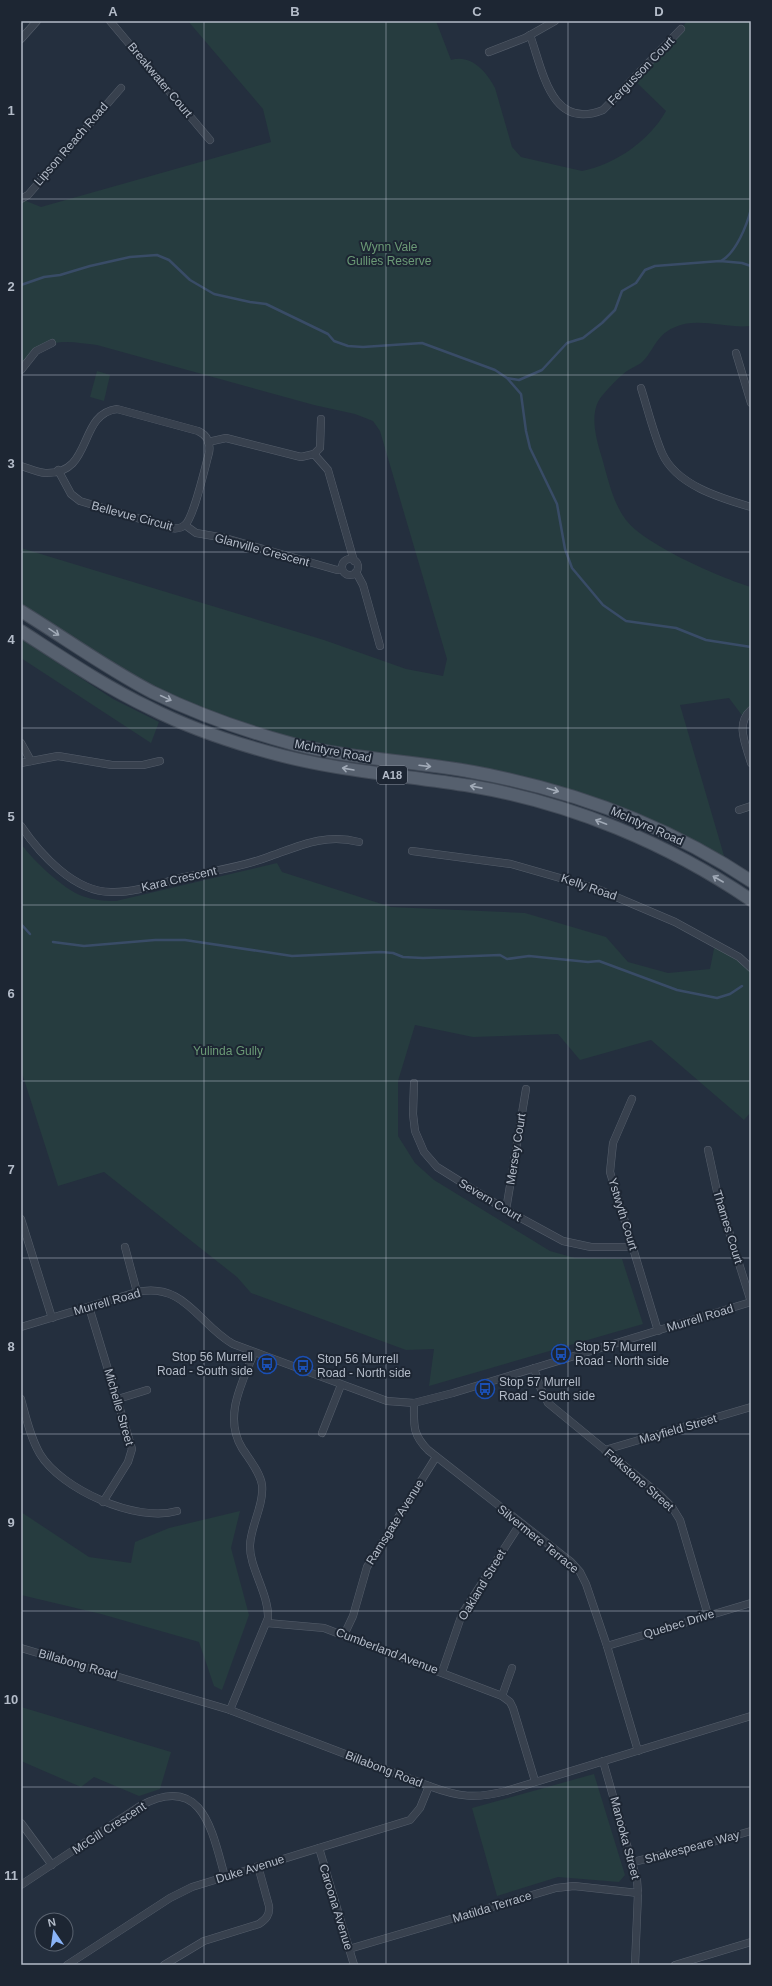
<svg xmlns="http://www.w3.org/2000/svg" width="772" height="1986" viewBox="0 0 772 1986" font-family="Arial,sans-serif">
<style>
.green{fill:#263c3f}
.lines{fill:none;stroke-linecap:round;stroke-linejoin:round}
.stream{stroke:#394c67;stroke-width:2.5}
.street-casing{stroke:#565f6c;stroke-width:8}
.primary-casing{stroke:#414a57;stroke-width:14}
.street{stroke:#38414e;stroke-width:7}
.primary{stroke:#56606e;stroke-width:12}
.oneway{stroke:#a1aab7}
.grid{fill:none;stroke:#b4bcc9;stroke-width:1;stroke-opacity:0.55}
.labels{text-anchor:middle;stroke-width:4;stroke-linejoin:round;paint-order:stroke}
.shield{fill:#1d2633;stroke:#878f9c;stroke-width:1}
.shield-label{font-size:11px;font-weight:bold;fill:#b4bcc9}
.street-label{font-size:12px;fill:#b4bcc9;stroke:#1d2633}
.park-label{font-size:12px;fill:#6b9a76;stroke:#1d2633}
.poi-label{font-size:12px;fill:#b4bcc9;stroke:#1d2633;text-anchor:start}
.neatline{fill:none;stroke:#b4bcc9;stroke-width:1.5}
.grid-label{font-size:13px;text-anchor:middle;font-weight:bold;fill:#b4bcc9}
</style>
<rect width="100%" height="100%" fill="#242f3e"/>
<g class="green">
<path d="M188,21H436L451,60C471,54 486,71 495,88L512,147L521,157L582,171C616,164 649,141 666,111L633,79L681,29L687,21H751V326C726,329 697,316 673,328C655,336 653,353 641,363C637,366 631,368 627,371C620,376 602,394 598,402C590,418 597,442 602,458C608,479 613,503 626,520C645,545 721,578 751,587V710L744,718L729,698L680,705L727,866L573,796L354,756L188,708L21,611V548L324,640L406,669L443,676L447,659L380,431L373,421L355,414L314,405L97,345C77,343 55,337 37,351C31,355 26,364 21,370V199L41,207L271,142L263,109Z"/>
<polygon points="97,371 110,375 104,401 90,397"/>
<polygon points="21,639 113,699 159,722 151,743 21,658"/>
<path d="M21,844C34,861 62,888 82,896C93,900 104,901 116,901L277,863L282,872L391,907L525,913L606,937L628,962L668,973L710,969L715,944L743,960L751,970V1112L744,1120L651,1040L580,1060L558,1034L473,1037L415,1025L398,1081V1136L415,1163L434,1180L550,1251L575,1258L622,1259L643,1324L429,1386L434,1349L406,1350L251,1293L237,1277L104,1172L58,1186L21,1070Z"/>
<polygon points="240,1511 231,1548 249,1615 222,1690 214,1686 199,1642 101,1614 21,1595 21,1512 89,1557 131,1563 135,1542 169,1528"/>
<polygon points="21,1707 171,1752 160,1789 139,1796 94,1777 81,1787 21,1761"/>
<polygon points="594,1774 625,1875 619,1882 558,1877 497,1896 472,1808"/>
</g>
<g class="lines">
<g class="stream">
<path d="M721,261C736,253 747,225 751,209"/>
<polyline points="21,285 44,277 60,275 90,266 130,257 157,255 169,260 190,280 214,294 250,302 266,304 328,334 334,341 348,346 363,347 422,343 495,370 507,378 519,380 542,370 567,343 583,338 602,323 615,310 622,291 636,283 645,270 655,266 720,261 742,263 751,266"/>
<polyline points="507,378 521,394 526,431 530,448 557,504 565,549 572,568 603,605 626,621 676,628 706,640 751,647"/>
<polyline points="21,924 30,934"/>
<polyline points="53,942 84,946 155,940 185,940 292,956 381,952 393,953 403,957 423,958 500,955 507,959 529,956 588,962 599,961 677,990 717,998 730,994 742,986"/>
</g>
<g class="street-casing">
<g id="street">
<polyline points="110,21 210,140"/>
<path d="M530,35C543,71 551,131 603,110L681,29"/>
<polyline points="21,39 37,21"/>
<polyline points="489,52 525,38 555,21"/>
<polyline points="21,199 28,195 121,88"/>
<polyline points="736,353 751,403"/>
<polyline points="21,370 36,351 52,343"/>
<path d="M641,388C648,410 653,432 662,453C676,485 720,498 751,507"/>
<polyline points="208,442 226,438 301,457 314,454 328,470 354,561"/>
<polyline points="314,454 320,448 321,419"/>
<path d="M21,466C28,468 37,472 45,473C94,475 77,414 117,409L198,431C207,435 211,443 209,453C205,467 194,517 185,525C180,529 173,529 167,527L80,501L71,494L58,470"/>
<polyline points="185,525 196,533 225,538 337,570 342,569"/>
<circle cx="350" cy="567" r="8"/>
<polyline points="356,572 363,585 380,646"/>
<polyline points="21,743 31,761"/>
<polyline points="21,763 58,756 112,765 143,765 160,761"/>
<path d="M751,763C746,745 735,724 751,710"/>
<polyline points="739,810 751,806"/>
<path d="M21,826C40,854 74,892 111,892C135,893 161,883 185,877C212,871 242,867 268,857C299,846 325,833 359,842"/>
<polyline points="412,851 511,864 595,888 675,922 739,957 751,968"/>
<polyline points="414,1083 413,1114 415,1131 424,1152 437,1167 506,1210 563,1241 591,1247 632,1247"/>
<polyline points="632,1099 613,1143 610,1172 658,1331"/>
<polyline points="708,1150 718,1196 751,1302"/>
<polyline points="506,1210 526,1089"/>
<polyline points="21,1219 52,1318"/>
<polyline points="125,1247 137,1292"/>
<polyline points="89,1307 132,1449 128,1462 103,1502"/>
<path d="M21,1327L137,1292C185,1282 198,1324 233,1344L387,1401L414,1403L453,1393L751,1302"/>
<polyline points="534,1368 540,1387 548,1403 660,1495 672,1507 680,1520 708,1615"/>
<path d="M21,1399C26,1417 30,1437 40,1454C61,1489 136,1523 177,1511"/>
<polyline points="118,1399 147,1390"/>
<path d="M414,1403C414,1425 412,1434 428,1450L571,1562L580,1572L586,1584L607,1646L638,1751"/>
<polyline points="322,1433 341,1385"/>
<polyline points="605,1450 751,1407"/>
<polyline points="267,1623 324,1628 502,1696 510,1702 513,1708 535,1781"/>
<polyline points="344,1635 353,1616 367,1567 436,1457"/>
<polyline points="607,1646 751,1603"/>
<path d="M21,1648L230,1710L429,1786C459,1797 475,1799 506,1791L751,1716"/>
<polyline points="442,1672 462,1614 520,1524"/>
<polyline points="502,1696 512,1668"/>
<path d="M230,1710L268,1618C269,1594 249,1567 250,1545C251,1525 264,1505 262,1485C260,1472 249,1459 242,1448C223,1417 242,1383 254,1353"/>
<polyline points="603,1761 637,1880 638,1893 635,1965"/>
<polyline points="21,1823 52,1865"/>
<polyline points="319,1848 354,1965"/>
<polyline points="633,1862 695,1847 751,1831"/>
<path d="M21,1885L140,1806C203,1772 212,1831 225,1877"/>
<polyline points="349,1949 556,1888 574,1886 638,1893"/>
<polyline points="67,1965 170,1898 192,1887 410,1820 420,1808 429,1786"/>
<path d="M164,1965L204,1941L259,1924C266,1919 270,1915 269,1906L258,1866"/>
<polyline points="675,1965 751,1942"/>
</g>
</g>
<g class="primary-casing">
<g id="primary">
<path d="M21,611C65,638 106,668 152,692C197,714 245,731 293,744C352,759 413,761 473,772C572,790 667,825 751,881"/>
<path d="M21,631C63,658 104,686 150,708C187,727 228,741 268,752C335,771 403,775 471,786C571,803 667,843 751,900"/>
</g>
</g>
<use href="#street" class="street"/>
<use href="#primary" class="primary"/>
</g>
<defs><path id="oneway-shaft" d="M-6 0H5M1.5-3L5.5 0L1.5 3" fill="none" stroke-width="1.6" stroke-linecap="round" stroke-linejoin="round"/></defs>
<g class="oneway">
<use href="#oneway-shaft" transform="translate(54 632) rotate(34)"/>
<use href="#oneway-shaft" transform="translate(166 698) rotate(25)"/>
<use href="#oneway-shaft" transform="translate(425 766) rotate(7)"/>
<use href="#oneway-shaft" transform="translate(348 769) rotate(-170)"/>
<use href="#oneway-shaft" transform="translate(476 787) rotate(-169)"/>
<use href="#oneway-shaft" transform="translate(553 790) rotate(16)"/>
<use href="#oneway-shaft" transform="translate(601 822) rotate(-159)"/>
<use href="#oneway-shaft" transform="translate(718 879) rotate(-150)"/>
</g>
<path class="grid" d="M204,21V1965M386,21V1965M568,21V1965M21,199H751M21,375H751M21,552H751M21,728H751M21,905H751M21,1081H751M21,1258H751M21,1434H751M21,1611H751M21,1787H751"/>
<defs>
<g id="bus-ring" transform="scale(1)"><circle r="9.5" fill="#1d2633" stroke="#1a4fb4" stroke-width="1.5"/><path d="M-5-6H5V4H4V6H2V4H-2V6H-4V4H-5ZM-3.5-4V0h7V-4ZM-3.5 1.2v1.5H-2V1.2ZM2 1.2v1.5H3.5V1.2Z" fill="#1a4fb4"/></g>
</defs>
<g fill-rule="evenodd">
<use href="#bus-ring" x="561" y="1354"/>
<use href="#bus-ring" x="267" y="1364"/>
<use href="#bus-ring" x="303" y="1366"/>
<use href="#bus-ring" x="485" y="1389"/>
</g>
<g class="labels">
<rect class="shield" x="377" y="766" width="30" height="18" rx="3"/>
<g class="shield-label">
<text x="392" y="779">A18</text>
</g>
<g class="street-label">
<text transform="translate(641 71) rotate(-46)" y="4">Fergusson Court</text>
<text transform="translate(160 80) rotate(50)" y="4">Breakwater Court</text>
<text transform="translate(71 144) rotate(-49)" y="4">Lipson Reach Road</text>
<text transform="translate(132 516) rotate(15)" y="4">Bellevue Circuit</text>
<text transform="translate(262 550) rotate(15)" y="4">Glanville Crescent</text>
<text transform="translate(333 751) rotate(11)" y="4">McIntyre Road</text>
<text transform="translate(647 826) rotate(24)" y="4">McIntyre Road</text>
<text transform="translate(179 879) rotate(-13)" y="4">Kara Crescent</text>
<text transform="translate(589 887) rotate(19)" y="4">Kelly Road</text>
<text transform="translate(516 1149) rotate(-81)" y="4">Mersey Court</text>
<text transform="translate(490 1200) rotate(31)" y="4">Severn Court</text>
<text transform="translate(623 1214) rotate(73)" y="4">Ystwyth Court</text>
<text transform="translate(728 1227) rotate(73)" y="4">Thames Court</text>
<text transform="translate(107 1302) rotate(-16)" y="4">Murrell Road</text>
<text transform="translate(700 1318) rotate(-17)" y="4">Murrell Road</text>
<text transform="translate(119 1407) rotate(74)" y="4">Michelle Street</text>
<text transform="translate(678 1429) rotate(-16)" y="4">Mayfield Street</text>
<text transform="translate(639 1480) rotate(41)" y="4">Folkstone Street</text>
<text transform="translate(395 1522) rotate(-58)" y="4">Ramsgate Avenue</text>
<text transform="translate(538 1539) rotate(39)" y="4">Silvermere Terrace</text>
<text transform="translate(482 1585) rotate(-59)" y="4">Oakland Street</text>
<text transform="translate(679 1624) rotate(-17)" y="4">Quebec Drive</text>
<text transform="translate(387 1651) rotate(21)" y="4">Cumberland Avenue</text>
<text transform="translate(78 1664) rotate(16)" y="4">Billabong Road</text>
<text transform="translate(384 1769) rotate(21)" y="4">Billabong Road</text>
<text transform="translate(109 1828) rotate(-33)" y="4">McGill Crescent</text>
<text transform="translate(625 1838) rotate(75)" y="4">Manooka Street</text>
<text transform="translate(692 1847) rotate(-15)" y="4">Shakespeare Way</text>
<text transform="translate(250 1869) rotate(-17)" y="4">Duke Avenue</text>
<text transform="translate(336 1907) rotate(73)" y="4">Caroona Avenue</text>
<text transform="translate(492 1907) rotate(-17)" y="4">Matilda Terrace</text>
</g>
<g class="park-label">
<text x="389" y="251">Wynn Vale<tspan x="389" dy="14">Gullies Reserve</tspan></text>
<text x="228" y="1055">Yulinda Gully</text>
</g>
<g class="poi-label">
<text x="575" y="1351">Stop 57 Murrell<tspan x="575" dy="14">Road - North side</tspan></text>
<text x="253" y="1361" text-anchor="end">Stop 56 Murrell<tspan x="253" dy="14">Road - South side</tspan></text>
<text x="317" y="1363">Stop 56 Murrell<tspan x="317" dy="14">Road - North side</tspan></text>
<text x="499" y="1386">Stop 57 Murrell<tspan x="499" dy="14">Road - South side</tspan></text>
</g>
</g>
<rect width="772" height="1986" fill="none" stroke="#1d2633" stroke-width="44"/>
<g transform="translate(54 1932) rotate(347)"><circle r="19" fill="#1d2633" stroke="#59626f"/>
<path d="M0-3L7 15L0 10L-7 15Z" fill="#8ab4f8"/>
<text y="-6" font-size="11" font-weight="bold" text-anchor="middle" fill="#b4bcc9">N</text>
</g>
<rect x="22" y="22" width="728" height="1942" class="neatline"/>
<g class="grid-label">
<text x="113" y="16">A</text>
<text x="295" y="16">B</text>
<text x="477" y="16">C</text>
<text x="659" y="16">D</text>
<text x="11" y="115">1</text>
<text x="11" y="291">2</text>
<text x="11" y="468">3</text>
<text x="11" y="644">4</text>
<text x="11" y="821">5</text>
<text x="11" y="998">6</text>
<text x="11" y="1174">7</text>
<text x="11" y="1351">8</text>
<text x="11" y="1527">9</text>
<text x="11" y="1704">10</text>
<text x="11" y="1880">11</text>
</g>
</svg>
